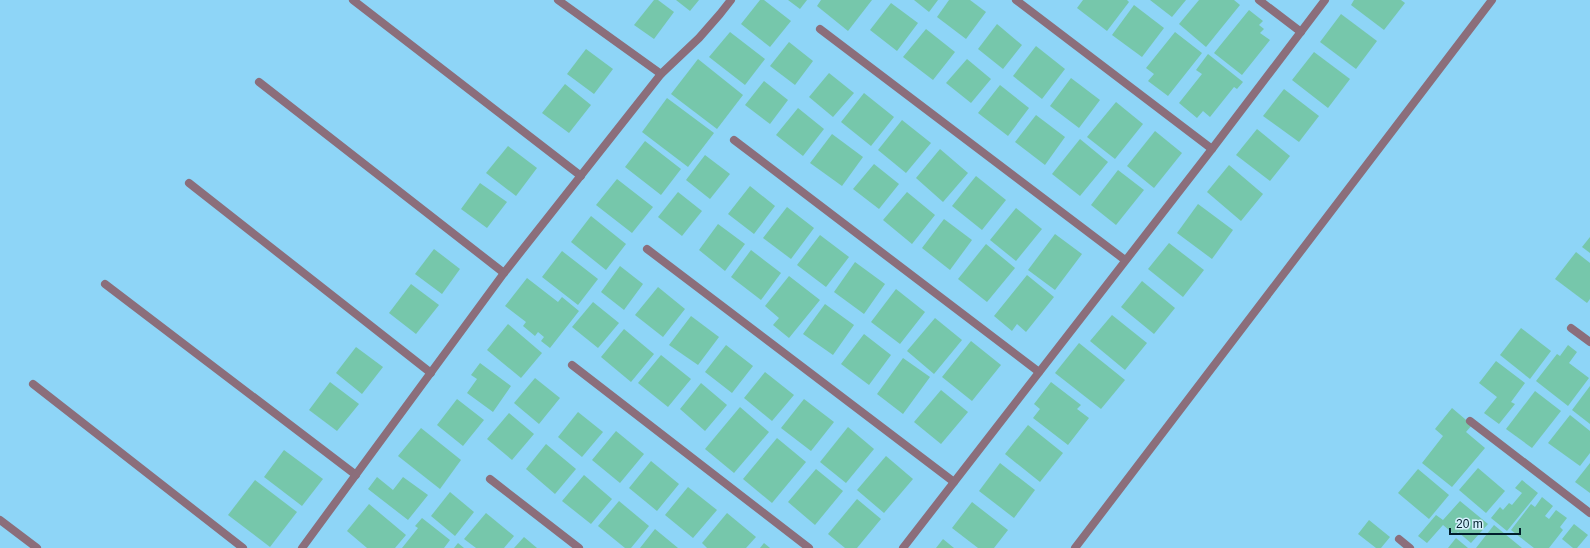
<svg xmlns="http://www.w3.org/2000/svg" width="1590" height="548" viewBox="0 0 1590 548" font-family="Arial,sans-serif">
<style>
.building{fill:#76c7ab}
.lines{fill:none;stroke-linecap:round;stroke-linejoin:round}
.street{stroke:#8b6e7b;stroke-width:8}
</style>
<rect width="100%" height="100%" fill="#8ed5f7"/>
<g class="building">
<polygon points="654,0 658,0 674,12 654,39 634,25"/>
<polygon points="676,0 699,0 690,11"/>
<polygon points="760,0 764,0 791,21 770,47 741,24"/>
<polygon points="788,0 807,0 800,9"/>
<polygon points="821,0 872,0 848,31 817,6"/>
<polygon points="914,0 938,0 929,12"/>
<polygon points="949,0 970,0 986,12 966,39 937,17"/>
<polygon points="1083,0 1127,0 1129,2 1107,31 1077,8"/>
<polygon points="1150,0 1186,0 1172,17"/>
<polygon points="1199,0 1234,0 1240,5 1206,47 1179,24"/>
<polygon points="1354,0 1401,0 1405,3 1384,30 1351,5"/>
<polygon points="891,3 918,23 897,51 870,30"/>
<polygon points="1134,5 1164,28 1142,57 1112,35"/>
<polygon points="1249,10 1263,21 1259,25 1264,29 1260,33 1270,40 1242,75 1214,53"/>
<polygon points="1341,14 1377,41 1356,69 1320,42"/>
<polygon points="997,24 1022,45 1003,69 978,49"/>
<polygon points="926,29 955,52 933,80 903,57"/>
<polygon points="730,32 765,59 745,85 709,57"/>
<polygon points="1175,32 1202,53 1168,96 1148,81 1154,74 1146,68"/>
<polygon points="789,42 813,61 795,85 770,66"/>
<polygon points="1036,46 1065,69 1042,99 1013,76"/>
<polygon points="586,49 613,69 594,94 567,74"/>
<polygon points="1314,52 1350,79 1328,108 1292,80"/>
<polygon points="1208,54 1243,82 1237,89 1234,87 1210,117 1203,111 1197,118 1179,103 1202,74 1196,70"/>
<polygon points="698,59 743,95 717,129 671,94"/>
<polygon points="967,59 991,79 971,103 946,83"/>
<polygon points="829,73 854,93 833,117 809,97"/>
<polygon points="1071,78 1100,100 1079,128 1050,106"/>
<polygon points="764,81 788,100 770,124 745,105"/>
<polygon points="565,84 591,105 569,133 542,113"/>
<polygon points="1000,85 1029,108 1008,136 978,113"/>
<polygon points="1284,89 1319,116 1299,142 1263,116"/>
<polygon points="864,93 894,117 871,146 841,122"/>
<polygon points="667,98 714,133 688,167 642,132"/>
<polygon points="1116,102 1143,124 1115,159 1087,137"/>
<polygon points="798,108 824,129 803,156 776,135"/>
<polygon points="1036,115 1065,137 1045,165 1015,142"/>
<polygon points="902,120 931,143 906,173 878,150"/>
<polygon points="1257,129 1290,156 1270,181 1236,155"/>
<polygon points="1155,131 1182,153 1154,188 1127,166"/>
<polygon points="832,134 863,157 842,186 810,163"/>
<polygon points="1080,139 1108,162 1080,196 1052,174"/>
<polygon points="645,141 681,169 661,195 625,167"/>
<polygon points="508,146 537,168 516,196 486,173"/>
<polygon points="940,149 968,173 943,202 916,178"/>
<polygon points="705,155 730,174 710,199 686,180"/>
<polygon points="874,164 899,184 879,209 853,189"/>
<polygon points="1229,165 1263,194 1241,221 1207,192"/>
<polygon points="1118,170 1144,190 1116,225 1091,205"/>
<polygon points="976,176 1006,200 982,230 952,206"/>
<polygon points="617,179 653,207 632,233 596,205"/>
<polygon points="480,183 507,202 487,228 461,209"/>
<polygon points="750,186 775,206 754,234 728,214"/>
<polygon points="678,192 702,211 682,236 658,217"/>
<polygon points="907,192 935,215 912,244 883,220"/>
<polygon points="1198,204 1233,230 1212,259 1177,233"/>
<polygon points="787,207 814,228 791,259 763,238"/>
<polygon points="1016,208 1042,229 1016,261 990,240"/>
<polygon points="591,216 626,244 606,270 571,242"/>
<polygon points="944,219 972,240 950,270 922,248"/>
<polygon points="718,224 745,244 725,271 699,250"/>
<polygon points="1055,234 1082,254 1055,290 1028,270"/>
<polygon points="820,235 849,257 826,287 797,265"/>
<polygon points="1590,237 1590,253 1582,247"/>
<polygon points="1169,243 1204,270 1183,297 1148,269"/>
<polygon points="986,244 1015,268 987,302 958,279"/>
<polygon points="434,249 460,269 442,294 415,274"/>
<polygon points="751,250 781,273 761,300 731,277"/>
<polygon points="562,251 598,279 578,305 542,277"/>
<polygon points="1576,252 1590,263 1590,299 1587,303 1555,279"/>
<polygon points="855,262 885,284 864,314 834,292"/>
<polygon points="620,266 643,284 624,310 601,292"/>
<polygon points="1027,275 1054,297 1026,332 1017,324 1012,331 994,316"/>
<polygon points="789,276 820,300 789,338 773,325 779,318 765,306"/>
<polygon points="527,278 558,302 562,297 579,311 550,348 541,341 544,337 538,332 535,336 523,326 526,322 505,306"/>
<polygon points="1142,281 1175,308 1154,334 1121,307"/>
<polygon points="411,284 439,305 416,334 389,313"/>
<polygon points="658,287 685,309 663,337 635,315"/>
<polygon points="896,289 925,312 900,344 871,322"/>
<polygon points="593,302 619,323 598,348 572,327"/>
<polygon points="825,304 854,325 833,355 803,334"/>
<polygon points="1112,315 1147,343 1125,370 1090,341"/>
<polygon points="691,316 719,337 698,365 669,345"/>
<polygon points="935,318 962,340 934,374 907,351"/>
<polygon points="508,324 542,353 521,378 487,350"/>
<polygon points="1521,328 1551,351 1530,379 1500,355"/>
<polygon points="624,329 654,354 631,382 601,357"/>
<polygon points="864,334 891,355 869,385 841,364"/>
<polygon points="971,341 1001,365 972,401 942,377"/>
<polygon points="1079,343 1125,380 1101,409 1055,373"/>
<polygon points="726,345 753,366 732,393 705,372"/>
<polygon points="1568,345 1577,352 1569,363 1589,378 1568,406 1536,381 1557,354 1560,356"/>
<polygon points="356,347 383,367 362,394 336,373"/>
<polygon points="661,355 691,379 668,407 638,383"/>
<polygon points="903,358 930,377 903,414 877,394"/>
<polygon points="1496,361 1525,383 1511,402 1515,404 1499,424 1484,413 1497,397 1479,383"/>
<polygon points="480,363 511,386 493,412 467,393 477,379 471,375"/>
<polygon points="765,372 794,395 772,421 744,398"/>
<polygon points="535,378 560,398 539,424 514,403"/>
<polygon points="330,382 359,404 337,431 309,410"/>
<polygon points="1051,382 1081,405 1077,409 1089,418 1068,445 1033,418 1040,409 1034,404"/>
<polygon points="701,383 727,405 705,431 680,409"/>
<polygon points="1590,386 1590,424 1572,410"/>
<polygon points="941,390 968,412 941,444 914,422"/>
<polygon points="1535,391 1561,411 1532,448 1506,429"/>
<polygon points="457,399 484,420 463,446 437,425"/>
<polygon points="804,399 834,422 811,451 781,428"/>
<polygon points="740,407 769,432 734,473 705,449"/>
<polygon points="1452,408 1472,425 1466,432 1485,448 1452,487 1422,463 1443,436 1435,429"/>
<polygon points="578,412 603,432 582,457 558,437"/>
<polygon points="509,413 534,434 512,460 487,439"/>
<polygon points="1570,415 1590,431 1590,453 1580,466 1548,443"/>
<polygon points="1028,425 1063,453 1040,482 1005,454"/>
<polygon points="848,427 874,449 846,483 820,462"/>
<polygon points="421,428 461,460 440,489 398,456"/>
<polygon points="616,431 644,454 620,483 592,460"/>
<polygon points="777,438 806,462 772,503 743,479"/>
<polygon points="546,444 576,469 555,494 526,469"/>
<polygon points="284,450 323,479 302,506 264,477"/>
<polygon points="886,456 913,479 884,513 857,490"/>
<polygon points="651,461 679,484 657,511 629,488"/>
<polygon points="1000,463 1035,490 1014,518 979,491"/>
<polygon points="1590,463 1590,493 1575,482"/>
<polygon points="1478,468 1505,491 1486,513 1459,490"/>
<polygon points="816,469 843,491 815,525 788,502"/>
<polygon points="1418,469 1449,495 1429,519 1398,493"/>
<polygon points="584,475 612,499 591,524 562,501"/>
<polygon points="377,477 393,490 403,477 428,495 408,520 368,489"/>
<polygon points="255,480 297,512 270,547 228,515"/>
<polygon points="1522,480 1538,493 1507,531 1491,518 1500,507 1503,510 1509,503 1512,505 1522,493 1515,488"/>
<polygon points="688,487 717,510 693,538 665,515"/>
<polygon points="450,492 474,512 455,536 431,516"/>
<polygon points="1542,497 1553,506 1545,516 1549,519 1556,510 1567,518 1560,527 1563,530 1549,548 1534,548 1511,530 1531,504 1535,507"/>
<polygon points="857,499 881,519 857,548 845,548 828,534"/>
<polygon points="619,501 649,526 631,548 625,548 598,526"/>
<polygon points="1460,501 1488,524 1471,543 1458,532 1455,535 1443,525 1427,543 1418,536 1436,515 1443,520"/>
<polygon points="972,502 1008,530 994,548 978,548 952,528"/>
<polygon points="369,504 406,535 395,548 367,548 347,531"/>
<polygon points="486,513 514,536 504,548 476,548 464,539"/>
<polygon points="727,513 756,537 746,548 707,548 702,543"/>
<polygon points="422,518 450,540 444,548 402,548 418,528 415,526"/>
<polygon points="1369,520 1390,537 1381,548 1376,548 1358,534"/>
<polygon points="1574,524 1588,535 1577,548 1573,548 1562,539"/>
<polygon points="1494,525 1522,548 1476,548"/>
<polygon points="655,529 678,548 640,548"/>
<polygon points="524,537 537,548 514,548"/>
<polygon points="1456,538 1468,548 1448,548"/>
<polygon points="943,539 954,548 936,548"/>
<polygon points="458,543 464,548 454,548"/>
<polygon points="764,543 770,548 760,548"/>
</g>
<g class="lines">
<g class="street">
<polyline points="353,0 581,176"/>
<polyline points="558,0 661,74"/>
<polyline points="1016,0 1212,149"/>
<polyline points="1259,0 1301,32"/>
<polyline points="820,29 1125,260"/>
<polyline points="259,82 504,273"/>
<polyline points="734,140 1039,372"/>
<polyline points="189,183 431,373"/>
<polyline points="647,249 954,482"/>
<polyline points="105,284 356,475"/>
<polyline points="1571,328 1590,342"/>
<polyline points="572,365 809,548"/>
<polyline points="33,384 243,548"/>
<polyline points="1470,421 1590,513"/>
<polyline points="490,479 579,548"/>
<polyline points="0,520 37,548"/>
<polyline points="1399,539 1410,548"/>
<polyline points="302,548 504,273 661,74 699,38 720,14 731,0"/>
<polyline points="903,548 1212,149 1325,0"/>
<polyline points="1075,548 1492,0"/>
</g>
</g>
<path d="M1450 528v6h70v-6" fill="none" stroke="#011e2b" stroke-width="2"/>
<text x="1456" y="528" font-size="12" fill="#011e2b" stroke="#d4f0fd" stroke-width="3" paint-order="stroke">20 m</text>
</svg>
